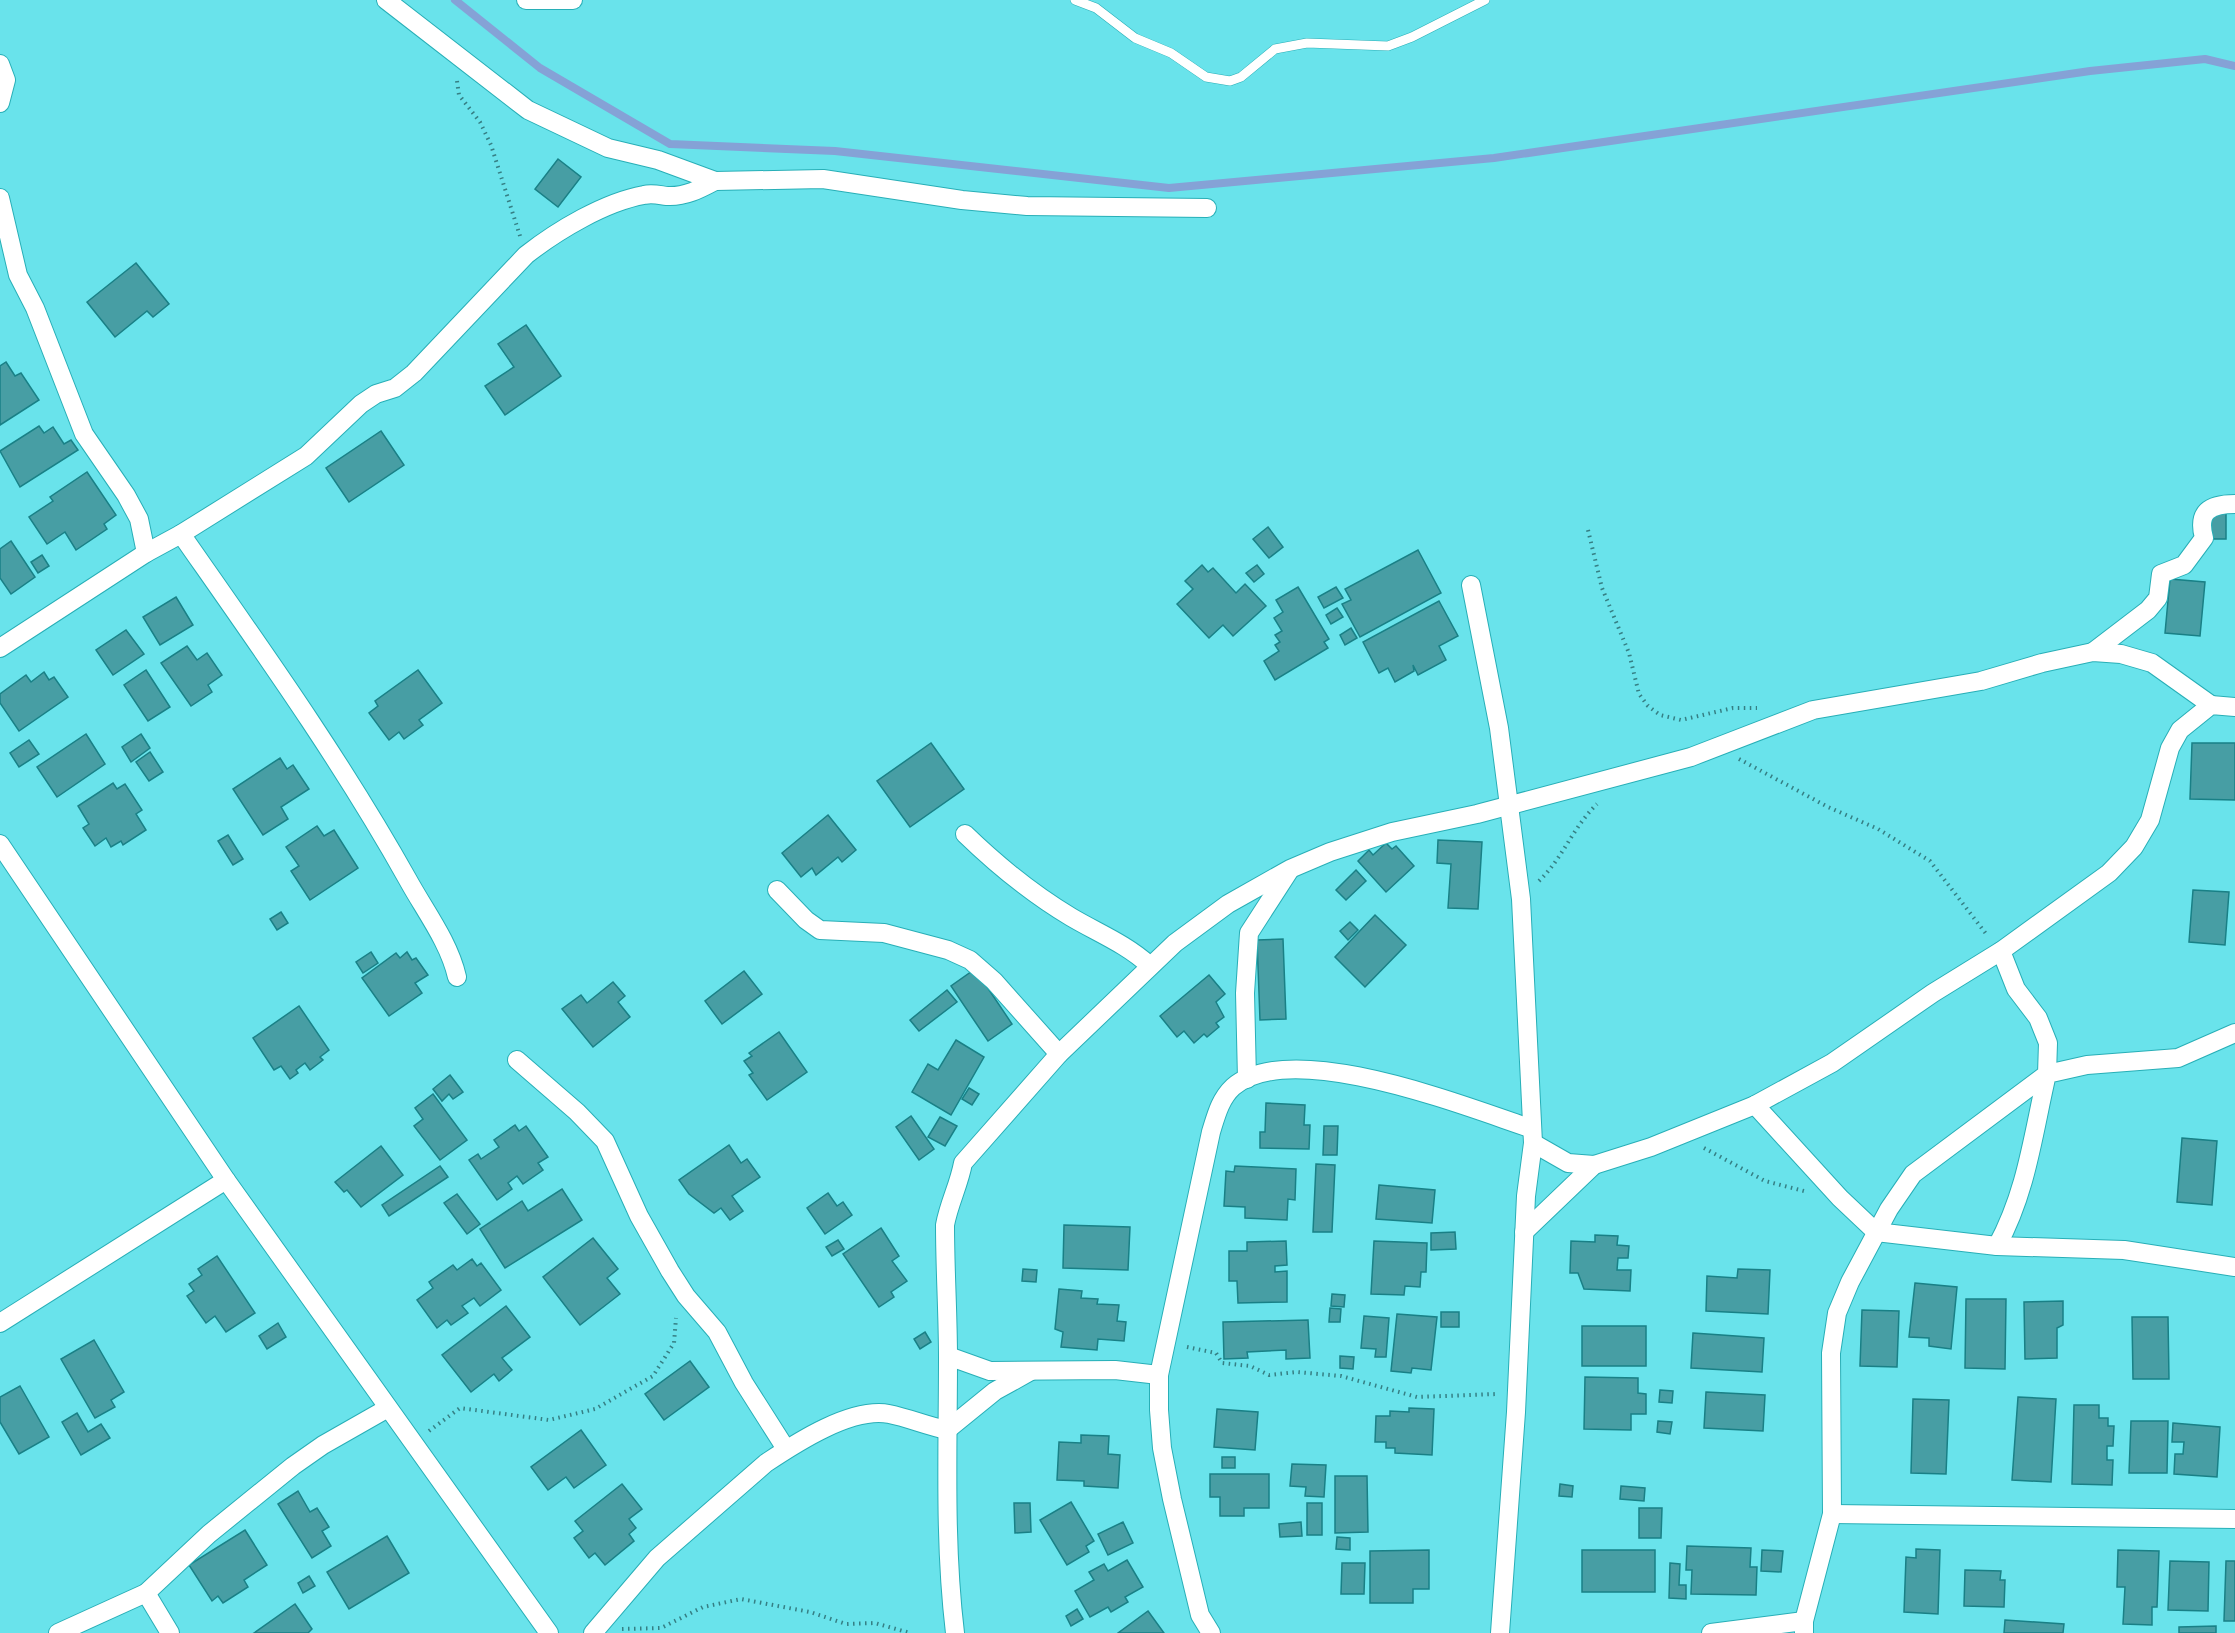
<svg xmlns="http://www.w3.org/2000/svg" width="2235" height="1633" viewBox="0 0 2235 1633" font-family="'Source Sans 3',sans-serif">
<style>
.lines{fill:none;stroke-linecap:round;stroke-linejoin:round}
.stream{stroke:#85a2d6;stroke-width:8}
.building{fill:#479ea4;stroke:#198086;stroke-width:1.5}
.lane-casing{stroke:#28afb7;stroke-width:10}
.street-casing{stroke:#28afb7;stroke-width:20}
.path{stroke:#357f84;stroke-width:4;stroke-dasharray:1.5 4.5;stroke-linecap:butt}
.lane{stroke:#fff;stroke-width:9}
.street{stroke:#fff;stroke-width:18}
</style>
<rect width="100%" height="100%" fill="#69e3eb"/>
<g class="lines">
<polyline class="stream" points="455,0 540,68 670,144 835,151 1169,188 1494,158 2090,71 2205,59 2235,66"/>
</g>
<g class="building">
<polygon points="558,159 581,177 558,207 535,189"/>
<polygon points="136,263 169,304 153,317 147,311 115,337 87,302"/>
<polygon points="526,325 561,376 505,415 485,386 514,367 498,344"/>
<polygon points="6,362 15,376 21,373 39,400 0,425 0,366"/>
<polygon points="39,426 44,433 53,427 64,444 71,440 78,450 20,487 0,451"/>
<polygon points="381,431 404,465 349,502 326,468"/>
<polygon points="87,472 116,515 104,524 107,529 76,550 65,532 47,544 29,517 53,501 50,497"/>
<polygon points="2211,513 2226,513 2226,539 2210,539"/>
<polygon points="1268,527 1283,547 1269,558 1253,539"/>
<polygon points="11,541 35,577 11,594 0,578 0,549"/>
<polygon points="1418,550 1441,593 1360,637 1342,604 1351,600 1345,589"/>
<polygon points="42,555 49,566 38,573 31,562"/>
<polygon points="1202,565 1208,572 1213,568 1236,593 1245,584 1266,606 1233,636 1223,625 1209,638 1177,604 1193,589 1185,581"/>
<polygon points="1257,565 1264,574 1254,582 1246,573"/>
<polygon points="2170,579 2205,582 2200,636 2165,633"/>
<polygon points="1298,587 1329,639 1324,642 1328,648 1275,680 1264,661 1279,651 1275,645 1280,642 1275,635 1282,631 1274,618 1283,612 1276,600"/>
<polygon points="1336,587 1343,598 1324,608 1318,597"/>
<polygon points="176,597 193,625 160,645 143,617"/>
<polygon points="1439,601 1458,636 1439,646 1446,660 1418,675 1413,665 1414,671 1395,682 1388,668 1379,673 1363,642"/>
<polygon points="1337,608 1343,617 1331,624 1326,615"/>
<polygon points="1351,628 1357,638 1345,645 1340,635"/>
<polygon points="126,630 144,654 113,675 96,650"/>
<polygon points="187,646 197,660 207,653 222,675 208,685 212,692 191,706 161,663"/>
<polygon points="146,670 170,707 148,721 124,685"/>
<polygon points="418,670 442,703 419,720 423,725 404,739 399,732 389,740 369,713 378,706 375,701"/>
<polygon points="44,672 49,680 54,677 68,697 19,731 0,703 0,694 26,675 31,682"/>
<polygon points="86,734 105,764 57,797 37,767"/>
<polygon points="141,734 150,748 131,762 122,747"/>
<polygon points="29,740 39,754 19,767 10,753"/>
<polygon points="931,743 964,789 910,827 877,781"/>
<polygon points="2192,743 2235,743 2235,800 2190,799"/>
<polygon points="150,752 163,772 149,781 136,762"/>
<polygon points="280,758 287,769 293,765 309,789 281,807 288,819 263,835 233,789"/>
<polygon points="113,783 117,789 125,784 142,810 136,814 146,830 123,845 121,841 111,847 106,838 95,846 83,828 89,824 78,806"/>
<polygon points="828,815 856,850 842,862 838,857 816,875 812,868 801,877 782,853"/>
<polygon points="317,826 324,836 334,830 358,868 310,900 291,871 299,866 286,847"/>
<polygon points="228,835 243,859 233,865 218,841"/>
<polygon points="1438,840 1482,842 1478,909 1448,908 1451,864 1437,863"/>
<polygon points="1386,843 1392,849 1396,846 1414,866 1386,892 1358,861 1369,850 1373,855"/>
<polygon points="1356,870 1366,881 1346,900 1336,890"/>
<polygon points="2193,890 2229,892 2225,945 2189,942"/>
<polygon points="281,912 288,923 277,930 270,919"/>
<polygon points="1375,915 1406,945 1365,987 1335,957"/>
<polygon points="1350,922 1358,930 1348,940 1340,931"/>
<polygon points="1283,939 1286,1019 1260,1020 1257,940"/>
<polygon points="371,952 378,963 363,973 356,962"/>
<polygon points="407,952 412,960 416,958 428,975 415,983 422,993 389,1016 362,978 396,953 400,958"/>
<polygon points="975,969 1012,1024 988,1041 951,986"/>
<polygon points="744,971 762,994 722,1024 705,1001"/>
<polygon points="1209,975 1225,994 1216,1002 1224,1017 1216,1023 1219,1027 1207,1037 1204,1034 1194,1043 1184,1031 1177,1037 1160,1016"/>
<polygon points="613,982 625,996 618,1002 630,1017 593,1047 562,1009 581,995 587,1003"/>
<polygon points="947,990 957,1002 919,1031 910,1020"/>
<polygon points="299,1006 329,1050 320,1057 323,1060 310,1070 305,1063 296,1070 298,1073 290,1079 281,1066 274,1070 253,1038"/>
<polygon points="779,1032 807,1072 767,1100 749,1075 753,1073 744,1061 752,1056 749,1053"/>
<polygon points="956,1040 984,1057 951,1115 912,1092 928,1064 938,1070"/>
<polygon points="450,1075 463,1092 453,1099 449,1094 442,1101 433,1089"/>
<polygon points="969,1088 979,1094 972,1105 962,1099"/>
<polygon points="433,1094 467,1140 440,1160 414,1126 423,1119 415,1108"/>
<polygon points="1266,1103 1305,1105 1304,1125 1310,1125 1309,1149 1260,1148 1260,1132 1265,1132"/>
<polygon points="911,1116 934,1149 919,1160 896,1127"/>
<polygon points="940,1117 957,1126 945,1146 928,1137"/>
<polygon points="515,1125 519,1131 526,1126 548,1157 538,1163 543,1170 523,1184 517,1176 508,1183 512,1189 497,1200 469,1160 478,1154 481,1159 499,1147 494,1140"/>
<polygon points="1324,1126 1338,1126 1337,1155 1323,1155"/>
<polygon points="2182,1138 2217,1141 2212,1205 2177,1202"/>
<polygon points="729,1145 741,1163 747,1159 760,1177 732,1196 743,1211 730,1220 721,1208 714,1213 689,1194 679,1180"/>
<polygon points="381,1146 403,1175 361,1207 347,1190 344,1192 335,1182"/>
<polygon points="1316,1164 1335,1165 1332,1232 1313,1232"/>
<polygon points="440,1166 448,1177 389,1216 382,1205"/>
<polygon points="1235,1166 1296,1169 1295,1200 1288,1199 1287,1220 1245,1218 1245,1207 1224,1206 1226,1171 1234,1172"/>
<polygon points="1379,1185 1435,1190 1432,1223 1376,1219"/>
<polygon points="562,1189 582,1220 505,1268 480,1229 522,1201 528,1211"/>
<polygon points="828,1193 837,1206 843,1202 852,1215 825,1234 807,1208"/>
<polygon points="457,1194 480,1224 467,1234 444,1203"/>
<polygon points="1064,1225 1130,1227 1128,1270 1063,1268"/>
<polygon points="881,1228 899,1256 892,1261 907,1281 891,1292 894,1297 879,1307 843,1254"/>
<polygon points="1455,1232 1456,1249 1431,1250 1431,1233"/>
<polygon points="1595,1235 1618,1236 1617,1245 1629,1246 1628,1258 1618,1258 1617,1270 1631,1270 1630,1291 1584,1289 1578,1273 1570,1273 1571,1241 1595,1242"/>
<polygon points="593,1238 618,1269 607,1278 620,1294 580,1325 543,1277"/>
<polygon points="838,1240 844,1249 832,1256 826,1247"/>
<polygon points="1286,1241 1287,1265 1275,1266 1275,1272 1287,1271 1287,1302 1238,1303 1237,1281 1229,1281 1229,1251 1247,1251 1247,1242"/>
<polygon points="1374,1241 1427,1243 1426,1272 1421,1272 1420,1287 1405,1286 1404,1295 1371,1294"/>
<polygon points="217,1256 255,1313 226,1332 215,1316 206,1323 187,1296 194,1291 189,1284 202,1275 198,1269"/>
<polygon points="472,1259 477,1266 481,1263 501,1290 480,1306 474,1298 462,1306 468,1313 451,1325 447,1320 437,1328 417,1300 433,1288 429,1282 453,1265 457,1270"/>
<polygon points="1023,1269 1037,1270 1036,1282 1022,1281"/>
<polygon points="1738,1269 1770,1270 1768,1314 1706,1311 1707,1276 1737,1278"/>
<polygon points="1915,1283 1957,1287 1951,1349 1929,1346 1929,1338 1909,1337"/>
<polygon points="1059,1289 1082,1291 1081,1298 1098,1299 1097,1304 1119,1305 1117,1321 1126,1322 1124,1341 1098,1339 1097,1350 1061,1347 1063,1332 1055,1329"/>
<polygon points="1332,1294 1345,1295 1344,1307 1331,1306"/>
<polygon points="1966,1299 2006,1299 2005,1369 1965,1368"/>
<polygon points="2063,1301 2063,1325 2057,1328 2057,1358 2025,1359 2024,1302"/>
<polygon points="506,1306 530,1337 502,1358 512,1370 499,1381 494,1374 471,1392 442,1355"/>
<polygon points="1330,1308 1341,1309 1340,1322 1329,1322"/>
<polygon points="1862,1310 1899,1311 1897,1367 1860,1366"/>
<rect x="1441" y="1312" width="18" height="15"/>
<polygon points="1397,1314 1437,1317 1431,1370 1412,1368 1411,1373 1391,1371"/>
<polygon points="1364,1316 1389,1318 1386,1357 1375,1357 1376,1349 1361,1348"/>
<polygon points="2132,1317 2168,1317 2169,1379 2133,1379"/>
<polygon points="1308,1320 1310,1358 1286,1359 1286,1350 1247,1352 1248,1358 1224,1359 1223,1322"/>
<polygon points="278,1323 286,1337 267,1349 259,1336"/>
<rect x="1582" y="1326" width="64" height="40"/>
<polygon points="925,1332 931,1342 920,1349 914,1339"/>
<polygon points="1693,1333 1764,1338 1762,1372 1691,1368"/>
<polygon points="94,1340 124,1392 111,1400 115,1407 95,1418 61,1359"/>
<polygon points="1340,1356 1354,1357 1353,1369 1340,1368"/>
<polygon points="690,1361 709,1387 664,1420 645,1394"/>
<polygon points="1585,1377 1638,1378 1638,1393 1646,1394 1646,1414 1631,1414 1631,1430 1584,1429"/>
<polygon points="20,1386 49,1437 19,1454 0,1422 0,1397"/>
<polygon points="1660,1390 1673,1391 1672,1403 1659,1402"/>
<polygon points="1706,1392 1765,1395 1763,1431 1704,1428"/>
<polygon points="2018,1397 2056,1399 2051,1482 2012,1480"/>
<polygon points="1913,1399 1949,1400 1946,1474 1911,1473"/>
<polygon points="2074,1405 2099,1405 2099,1418 2108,1418 2108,1426 2114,1426 2113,1446 2107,1446 2107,1460 2113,1460 2112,1485 2072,1484"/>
<polygon points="1409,1408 1434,1409 1432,1455 1395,1453 1395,1448 1386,1448 1386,1442 1375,1442 1376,1416 1390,1416 1390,1411 1409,1412"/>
<polygon points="1217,1409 1258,1412 1255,1450 1214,1447"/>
<polygon points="77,1413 88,1432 101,1424 110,1438 81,1455 62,1422"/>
<polygon points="1658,1421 1672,1422 1670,1434 1657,1432"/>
<polygon points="2131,1421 2168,1421 2167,1473 2129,1473"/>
<polygon points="2173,1423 2220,1427 2217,1477 2174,1474 2175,1454 2183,1454 2184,1442 2172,1442"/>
<polygon points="581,1430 606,1465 574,1488 566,1477 548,1490 531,1467"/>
<polygon points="1081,1435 1109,1436 1108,1454 1120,1455 1118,1488 1084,1486 1084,1481 1057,1480 1059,1442 1081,1443"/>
<rect x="1222" y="1457" width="13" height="11"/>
<polygon points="1292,1464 1326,1465 1324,1497 1305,1496 1306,1487 1290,1486"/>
<polygon points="1210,1474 1269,1474 1269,1508 1244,1508 1244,1516 1220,1516 1220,1497 1210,1497"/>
<polygon points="1335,1476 1367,1476 1368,1532 1335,1533"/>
<polygon points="622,1484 642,1509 629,1519 636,1528 629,1534 634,1541 605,1565 595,1553 589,1558 574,1538 583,1531 575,1521"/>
<polygon points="1560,1484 1573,1486 1572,1497 1559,1496"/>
<polygon points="1621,1486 1645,1488 1644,1501 1620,1499"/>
<polygon points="298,1491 310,1512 317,1508 329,1527 322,1531 331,1546 312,1558 278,1504"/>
<polygon points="1071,1502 1094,1541 1086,1546 1089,1552 1067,1565 1040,1520"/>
<polygon points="1014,1503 1030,1503 1031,1532 1015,1533"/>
<rect x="1307" y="1503" width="15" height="32"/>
<polygon points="1639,1508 1662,1508 1661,1538 1639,1538"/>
<polygon points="1123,1522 1133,1543 1108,1555 1098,1534"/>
<polygon points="1301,1522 1302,1536 1280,1537 1279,1524"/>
<polygon points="245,1530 267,1565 244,1580 248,1587 223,1603 218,1596 212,1601 189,1565"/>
<polygon points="387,1536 409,1573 349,1609 327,1572"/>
<polygon points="1337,1537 1350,1538 1350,1550 1336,1549"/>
<polygon points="1687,1546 1751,1548 1750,1567 1757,1567 1756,1595 1691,1594 1692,1570 1686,1570"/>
<polygon points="1916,1549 1940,1550 1938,1614 1904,1612 1906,1557 1916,1558"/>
<polygon points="1429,1550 1429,1589 1413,1589 1413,1603 1370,1603 1370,1551"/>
<rect x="1582" y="1550" width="73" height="42"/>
<polygon points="1762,1550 1783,1551 1781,1572 1761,1571"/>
<polygon points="2118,1550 2159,1551 2157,1607 2152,1607 2152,1625 2123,1624 2125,1587 2117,1587"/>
<polygon points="1127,1560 1143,1587 1125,1597 1128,1602 1111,1612 1108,1607 1090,1617 1075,1591 1094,1580 1089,1572 1104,1564 1108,1571"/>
<polygon points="2170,1561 2209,1562 2208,1611 2168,1610"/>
<polygon points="2226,1561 2235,1561 2235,1621 2224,1621"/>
<polygon points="1342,1563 1365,1563 1364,1594 1341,1594"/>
<polygon points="1670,1563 1680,1564 1679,1585 1686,1585 1686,1599 1669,1598"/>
<polygon points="1965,1570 2001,1571 2000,1580 2005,1580 2004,1607 1964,1606"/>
<polygon points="309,1576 315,1586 303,1593 298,1583"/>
<polygon points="295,1604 312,1629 308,1633 254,1633"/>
<polygon points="1077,1609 1083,1619 1071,1626 1066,1616"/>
<polygon points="1148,1611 1164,1633 1118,1633"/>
<polygon points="2005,1620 2064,1624 2063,1633 2004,1633"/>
<polygon points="2216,1626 2216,1633 2179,1633 2179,1627"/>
</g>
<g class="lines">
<g class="lane-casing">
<polyline id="lane" points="1075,0 1096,8 1135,38 1171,53 1206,77 1230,81 1241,77 1275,49 1307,43 1388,46 1412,37 1485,0"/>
</g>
<g class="street-casing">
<g id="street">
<polyline points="386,0 528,110 608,148 658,160 715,181 823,179 962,200 1027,206 1207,208"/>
<polyline points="526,0 573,0"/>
<polyline points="0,64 6,80 0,103"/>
<polyline points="0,198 18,275 35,308 84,434 126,495 139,519 146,553"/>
<path d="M181,534C260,647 341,760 408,880C425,911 449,942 457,977"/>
<polyline points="1471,585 1499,728 1521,899 1533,1143 1526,1196 1516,1412 1500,1633"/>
<path d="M0,648L146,553L181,534L306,456L361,404L376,394L395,388L414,373L526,255C558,230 605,202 644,195C652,193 659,195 667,196C685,197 700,189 715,181"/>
<path d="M2093,652L2148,610L2158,598L2161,574L2184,565L2204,538C2197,512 2209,504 2235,504"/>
<path d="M965,834C998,866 1031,893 1071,917C1098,933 1126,944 1149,965"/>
<polyline points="0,844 226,1180 549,1633"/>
<polyline points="777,890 806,920 820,930 884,933 948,950 970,960 994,981 1059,1054"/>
<polyline points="517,1060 577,1112 605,1141 639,1216 670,1271 686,1296 717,1332 744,1383 786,1449"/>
<polyline points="1247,1079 1245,993 1249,933 1289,871"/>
<path d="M1755,1105L1840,1198L1876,1232L1997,1246C2027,1191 2033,1134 2047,1074L2087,1065L2178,1058L2235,1033"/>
<polyline points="1533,1143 1568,1163 1594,1165 1651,1147 1755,1105 1832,1063 1933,993 2001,951 2109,873 2134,847 2150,820 2170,748 2180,730 2211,705 2235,707"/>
<polyline points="1524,1232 1594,1165"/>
<polyline points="1997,1246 2124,1250 2235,1267"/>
<polyline points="0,1323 226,1180"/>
<polyline points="948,1356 990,1371 1115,1370 1159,1375"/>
<polyline points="1832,1514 2235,1519"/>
<polyline points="146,1593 170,1633"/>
<polyline points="58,1633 146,1593 209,1534 293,1466 323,1445 388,1408"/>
<path d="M593,1633L657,1558L766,1463C796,1443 851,1407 889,1414C909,1418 927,1426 947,1430L995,1391L1031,1371"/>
<path d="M955,1633C944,1542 948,1450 948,1358C948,1314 945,1270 945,1225C949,1203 959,1185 963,1163L1059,1054L1175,943L1228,904L1290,869L1330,852L1392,832L1477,814L1691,757L1813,710L1981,681L2042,663L2093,652L2121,654L2152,663L2211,705"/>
<path d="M1211,1633L1200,1615L1172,1499L1162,1448L1159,1410V1375L1211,1132C1216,1116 1220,1099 1233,1087C1291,1037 1466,1107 1530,1128"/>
<polyline points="1711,1633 1804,1621"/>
<polyline points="1804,1633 1804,1621 1832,1514 1831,1353 1837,1313 1850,1282 1889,1209 1913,1174 2047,1074 2048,1043 2038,1018 2016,989 2001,951"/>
</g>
</g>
<g class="path">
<polyline points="457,81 459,95 480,122 491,145 520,236"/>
<polyline points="1588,530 1602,588 1629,653 1639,694 1648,706 1660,715 1681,720 1733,708 1757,708"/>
<polyline points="1739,759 1828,807 1878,829 1930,861 1987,935"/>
<path d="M1539,881C1563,858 1573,827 1597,804"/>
<polyline points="1704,1148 1765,1181 1804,1191"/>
<polyline points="1187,1347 1216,1353 1222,1363 1250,1366 1269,1375 1297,1372 1341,1376 1417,1397 1497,1394"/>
<polyline points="429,1431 460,1408 549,1420 595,1409 653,1376 674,1343 676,1318"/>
<polyline points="622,1629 661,1628 703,1607 741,1599 810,1612 846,1624 875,1623 910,1633"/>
</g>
<use href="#lane" class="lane"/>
<use href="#street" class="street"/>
</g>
</svg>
